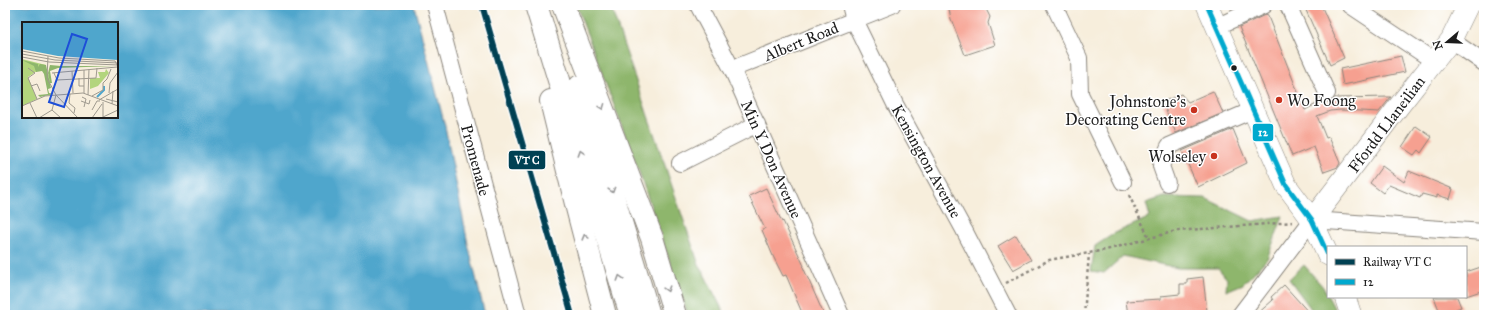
<svg xmlns="http://www.w3.org/2000/svg" width="1489" height="320" viewBox="0 0 1489 320" font-family="'IM FELL Great Primer',serif">
<style>
.forest{fill:#8eb66c;stroke:#556944}
.water{fill:#4fa6cc;stroke:#366174;fill-rule:evenodd}
.building{fill:#f6a090}
.lines{fill:none;stroke-linecap:round;stroke-linejoin:round}
.minor-casing{stroke:#8a857c;stroke-width:18}
.major-casing{stroke:#8a857c;stroke-width:22}
.highway-casing{stroke:#8a857c;stroke-width:24}
.path{stroke:#8a857c;stroke-width:2.5;stroke-dasharray:3 3;stroke-linecap:butt}
.minor{stroke:#fff;stroke-width:16}
.major{stroke:#fff;stroke-width:21}
.highway{stroke:#fff;stroke-width:22}
.bus-1-casing{stroke:#fff;stroke-width:8}
.bus-1{stroke:#00a9ce;stroke-width:5}
.rail-1-casing{stroke:#fff;stroke-width:9}
.rail-1{stroke:#004153;stroke-width:6}
.oneway{stroke:#999}
.bus-dot{fill:#1c1c1c;stroke:#fff;stroke-width:1.5}
.poi-dot{fill:#c8321e;stroke:#fff;stroke-width:1.5}
.labels{text-anchor:middle;stroke-width:3;stroke-linejoin:round;paint-order:stroke}
.street-label{font-size:16px;fill:#1c1c1c;stroke:#fff}
.poi-label{font-size:16px;fill:#1c1c1c;stroke:#fff;text-anchor:end}
.inset-river{fill:none;stroke:#4fa6cc;stroke-width:2}
.inset-road{fill:none;stroke:#9f9a8f;stroke-width:1}
.view{fill:#1d4ed8;fill-opacity:0.15;stroke:#1d4ed8;stroke-width:2}
.inset-edge{fill:none;stroke:#1c1c1c;stroke-width:2}
.line-badge{stroke:#fff;stroke-width:1.5}
.badge-label{font-size:11px;text-anchor:middle;font-weight:bold;fill:#fff}
</style>
<rect width="100%" height="100%" fill="#fff"/>
<filter id="ink" filterUnits="userSpaceOnUse"><feTurbulence type="fractalNoise" baseFrequency=".025" numOctaves="2"/><feDisplacementMap in="SourceGraphic" scale="8" xChannelSelector="R" yChannelSelector="G"/><feConvolveMatrix kernelMatrix="1 2 1 2 8 2 1 2 1" color-interpolation-filters="sRGB"/></filter>
<filter id="wash" filterUnits="userSpaceOnUse"><feTurbulence type="fractalNoise" baseFrequency=".012" numOctaves="4" result="noise"/><feDisplacementMap in="SourceGraphic" scale="16" xChannelSelector="R" yChannelSelector="G"/><feGaussianBlur stdDeviation="0.9" result="paint"/><feColorMatrix in="noise" values="0 0 0 0 0 0 0 0 0 0 0 0 0 0 0 0 0 1.4 0 .05"/><feComposite in="paint" operator="in"/></filter>
<g filter="url(#wash)">
<rect width="100%" height="100%" fill="#f7eedc"/>
<g class="forest">
<polygon points="576,5 610,5 698,262 725,315 688,315 637,166"/>
<polygon points="1164,197 1205,198 1252,221 1283,216 1267,259 1243,284 1226,291 1227,279 1218,268 1178,268 1123,256 1104,273 1091,271 1095,246 1115,233 1150,217 1146,203"/>
<polygon points="1304,265 1323,287 1338,315 1313,315 1314,313 1289,279"/>
</g>
<path class="water" d="M5,5H414L445,126L468,244L485,315H5ZM23,23H117V117H23Z"/>
<g id="blocks">
<g class="building">
<polygon points="957,5 984,5 990,17 988,23 995,45 965,55 951,19 949,9 957,8"/>
<polygon points="1313,5 1321,5 1344,58 1330,65 1305,8"/>
<polygon points="1267,14 1305,110 1322,101 1330,102 1335,98 1391,97 1379,112 1341,110 1330,111 1317,116 1326,138 1329,137 1340,163 1338,167 1324,172 1314,147 1292,156 1239,27"/>
<polygon points="1401,56 1405,72 1343,85 1340,69"/>
<polygon points="1213,91 1223,113 1176,133 1162,102 1181,94 1188,102"/>
<polygon points="1416,126 1432,137 1421,153 1418,150 1414,155 1402,147"/>
<polygon points="1233,129 1247,163 1198,187 1182,151"/>
<polygon points="1382,166 1404,182 1409,171 1453,189 1450,199 1437,195 1437,198 1422,194 1420,198 1389,185 1383,193 1370,183"/>
<polygon points="766,188 782,222 783,221 804,266 803,267 824,315 803,315 786,275 783,276 773,256 762,230 765,229 749,196"/>
<polygon points="1016,235 1031,260 1013,270 998,246"/>
<polygon points="1484,266 1484,290 1466,296 1466,272"/>
<polygon points="1203,277 1207,311 1188,315 1128,315 1126,301 1161,299 1161,296 1180,294 1180,284 1187,284 1187,279"/>
<polygon points="1284,285 1311,315 1256,315 1273,300 1271,297"/>
<polygon points="1434,297 1457,297 1461,307 1456,309 1458,315 1441,315"/>
</g>
</g>
</g>
<g filter="url(#ink)">
<use href="#blocks" fill-opacity="0" stroke="#8a857c" stroke-width="1"/>
<g class="lines">
<g class="minor-casing">
<g id="minor">
<polyline points="435,5 518,315"/>
<polyline points="698,5 732,69 841,315"/>
<polyline points="850,5 854,20 895,104 964,230 1008,315"/>
<polyline points="1054,5 1079,58 1080,94 1123,182"/>
<polyline points="1288,5 1327,93"/>
<polyline points="1350,5 1434,61"/>
<polyline points="1216,27 1264,5"/>
<polyline points="1451,40 1484,63"/>
<polyline points="732,69 892,5"/>
<polyline points="680,163 757,124"/>
<polyline points="1167,183 1161,166 1169,146 1253,110"/>
<polyline points="1240,315 1312,220 1484,232"/>
</g>
</g>
<g class="major-casing">
<g id="major">
<polyline points="1207,5 1286,185 1312,220 1328,255"/>
<polyline points="1312,220 1399,106 1451,40 1468,5"/>
<polyline points="1345,297 1351,315"/>
</g>
</g>
<g class="highway-casing">
<g id="highway">
<polyline points="536,5 631,315"/>
<polyline points="563,5 652,238 675,315"/>
<polyline points="580,86 649,315"/>
<polyline points="551,101 577,208 605,315"/>
</g>
</g>
<g class="path">
<polyline points="1129,195 1149,238"/>
<polyline points="1006,283 1049,260 1106,250 1176,231 1293,222"/>
<polyline points="1084,315 1089,254"/>
</g>
<use href="#minor" class="minor"/>
<use href="#major" class="major"/>
<use href="#highway" class="highway"/>
<g class="bus-1-casing">
<polyline id="bus-1" points="1207,5 1286,185 1312,220 1328,255"/>
</g>
<use href="#bus-1" class="bus-1"/>
<g class="rail-1-casing">
<polyline id="rail-1" points="482,5 572,315"/>
</g>
<use href="#rail-1" class="rail-1"/>
</g>
<defs><path id="oneway-chevron" d="M-2-3.5L2.5 0L-2 3.5" fill="none" stroke-width="1.6" stroke-linecap="round" stroke-linejoin="round"/></defs>
<g class="oneway">
<use href="#oneway-chevron" transform="translate(602 107) rotate(69)"/>
<use href="#oneway-chevron" transform="translate(581 153) rotate(-107)"/>
<use href="#oneway-chevron" transform="translate(612 190) rotate(73)"/>
<use href="#oneway-chevron" transform="translate(585 237) rotate(-105)"/>
<use href="#oneway-chevron" transform="translate(620 278) rotate(-107)"/>
<use href="#oneway-chevron" transform="translate(667 289) rotate(73)"/>
</g>
</g>
<circle class="bus-dot" cx="1234" cy="68" r="3.5"/>
<g class="poi-dot">
<circle cx="1279" cy="100" r="4"/>
<circle cx="1194" cy="110" r="4"/>
<circle cx="1214" cy="156" r="4"/>
</g>
<g class="labels">
<g class="street-label">
<text transform="translate(801 41) rotate(-22)" y="6">Albert Road</text>
<text transform="translate(1386 124) rotate(-53)" y="6">Ffordd Llaneilian</text>
<text transform="translate(772 159) rotate(66)" y="6">Min Y Don Avenue</text>
<text transform="translate(476 160) rotate(75)" y="6">Promenade</text>
<text transform="translate(927 161) rotate(61)" y="6">Kensington Avenue</text>
</g>
<g class="poi-label">
<text x="1287" y="106" text-anchor="start">Wo Foong</text>
<text x="1186" y="107">Johnstone's<tspan x="1186" dy="18">Decorating Centre</tspan></text>
<text x="1206" y="162">Wolseley</text>
</g>
</g>
<g transform="translate(22 22)">
<rect width="96" height="96" fill="#f7eedc"/>
<path d="M0,37L24,43L6,55L15,77L0,84ZM84,47L87,51L76,64L68,67V56H78L76,50H83Z" fill="#b3d57d"/>
<path d="M0,38L16,42V45L18,42L24,43L29,66L26,67L27,71L32,72L18,75L16,73L26,72L22,52L20,49L14,50L12,44ZM28,43L39,44H92L36,46L28,49L30,61H28L26,51Z" fill="#8eb66c"/>
<path d="M0,0H96V38L36,34L0,27Z" fill="#4fa6cc"/>
<path class="inset-river" d="M75,75L82,68V64"/>
<path class="inset-road" d="M0,29L37,36L93,39L96,45M0,32L33,38L96,41M0,35L27,40L96,43M6,46L13,51L6,56L15,77M62,48V71M50,49L51,71M30,51L95,45M32,51L35,58L74,56L75,46M57,56V64H62M9,64L15,62L18,69M87,71L88,61L96,50M48,72L47,81L53,86L52,91M34,73L56,96M66,73L67,47M70,74L81,68V61L85,57L89,47M60,75L64,77L62,85M84,77L96,80M77,78L96,67M59,79L67,82L68,78M81,80V96M8,81L15,96M90,82L91,69M0,84L23,74L61,71L96,84M30,88L39,96M70,88L75,79H78M81,95L96,88M17,96L30,88L34,73L25,56L26,34M70,96L80,82"/>
<path class="view" d="M50,12L65,17L42,85L27,80Z"/>
<rect width="96" height="96" class="inset-edge"/>
</g>
<g class="line-badge">
<rect x="1252" y="123" width="22" height="19" rx="4" fill="#00a9ce"/>
<rect x="508" y="150" width="38" height="20" rx="4" fill="#004153"/>
</g>
<g class="badge-label">
<text x="1263" y="136">12</text>
<text x="527" y="164">VT C</text>
</g>
<rect width="1489" height="320" fill="none" stroke="#fff" stroke-width="20"/>
<rect x="1327" y="246" width="140" height="52" fill="#ffffff" stroke="#a4a4a4"/>
<rect x="1335" y="259" width="20" height="6" fill="#004153" stroke="#a4a4a4"/>
<text x="1363" y="266" font-size="12" fill="#1c1c1c">Railway VT C</text>
<rect x="1335" y="279" width="20" height="6" fill="#00a9ce" stroke="#a4a4a4"/>
<text x="1363" y="286" font-size="12" fill="#1c1c1c">12</text>
<g transform="translate(1447 42) rotate(251)" stroke="#ffffff" stroke-width="3" paint-order="stroke">
<path d="M0-3L7 15L0 10L-7 15Z" fill="#1c1c1c"/>
<text y="-6" font-size="11" font-weight="bold" text-anchor="middle" fill="#1c1c1c">N</text>
</g>
</svg>
